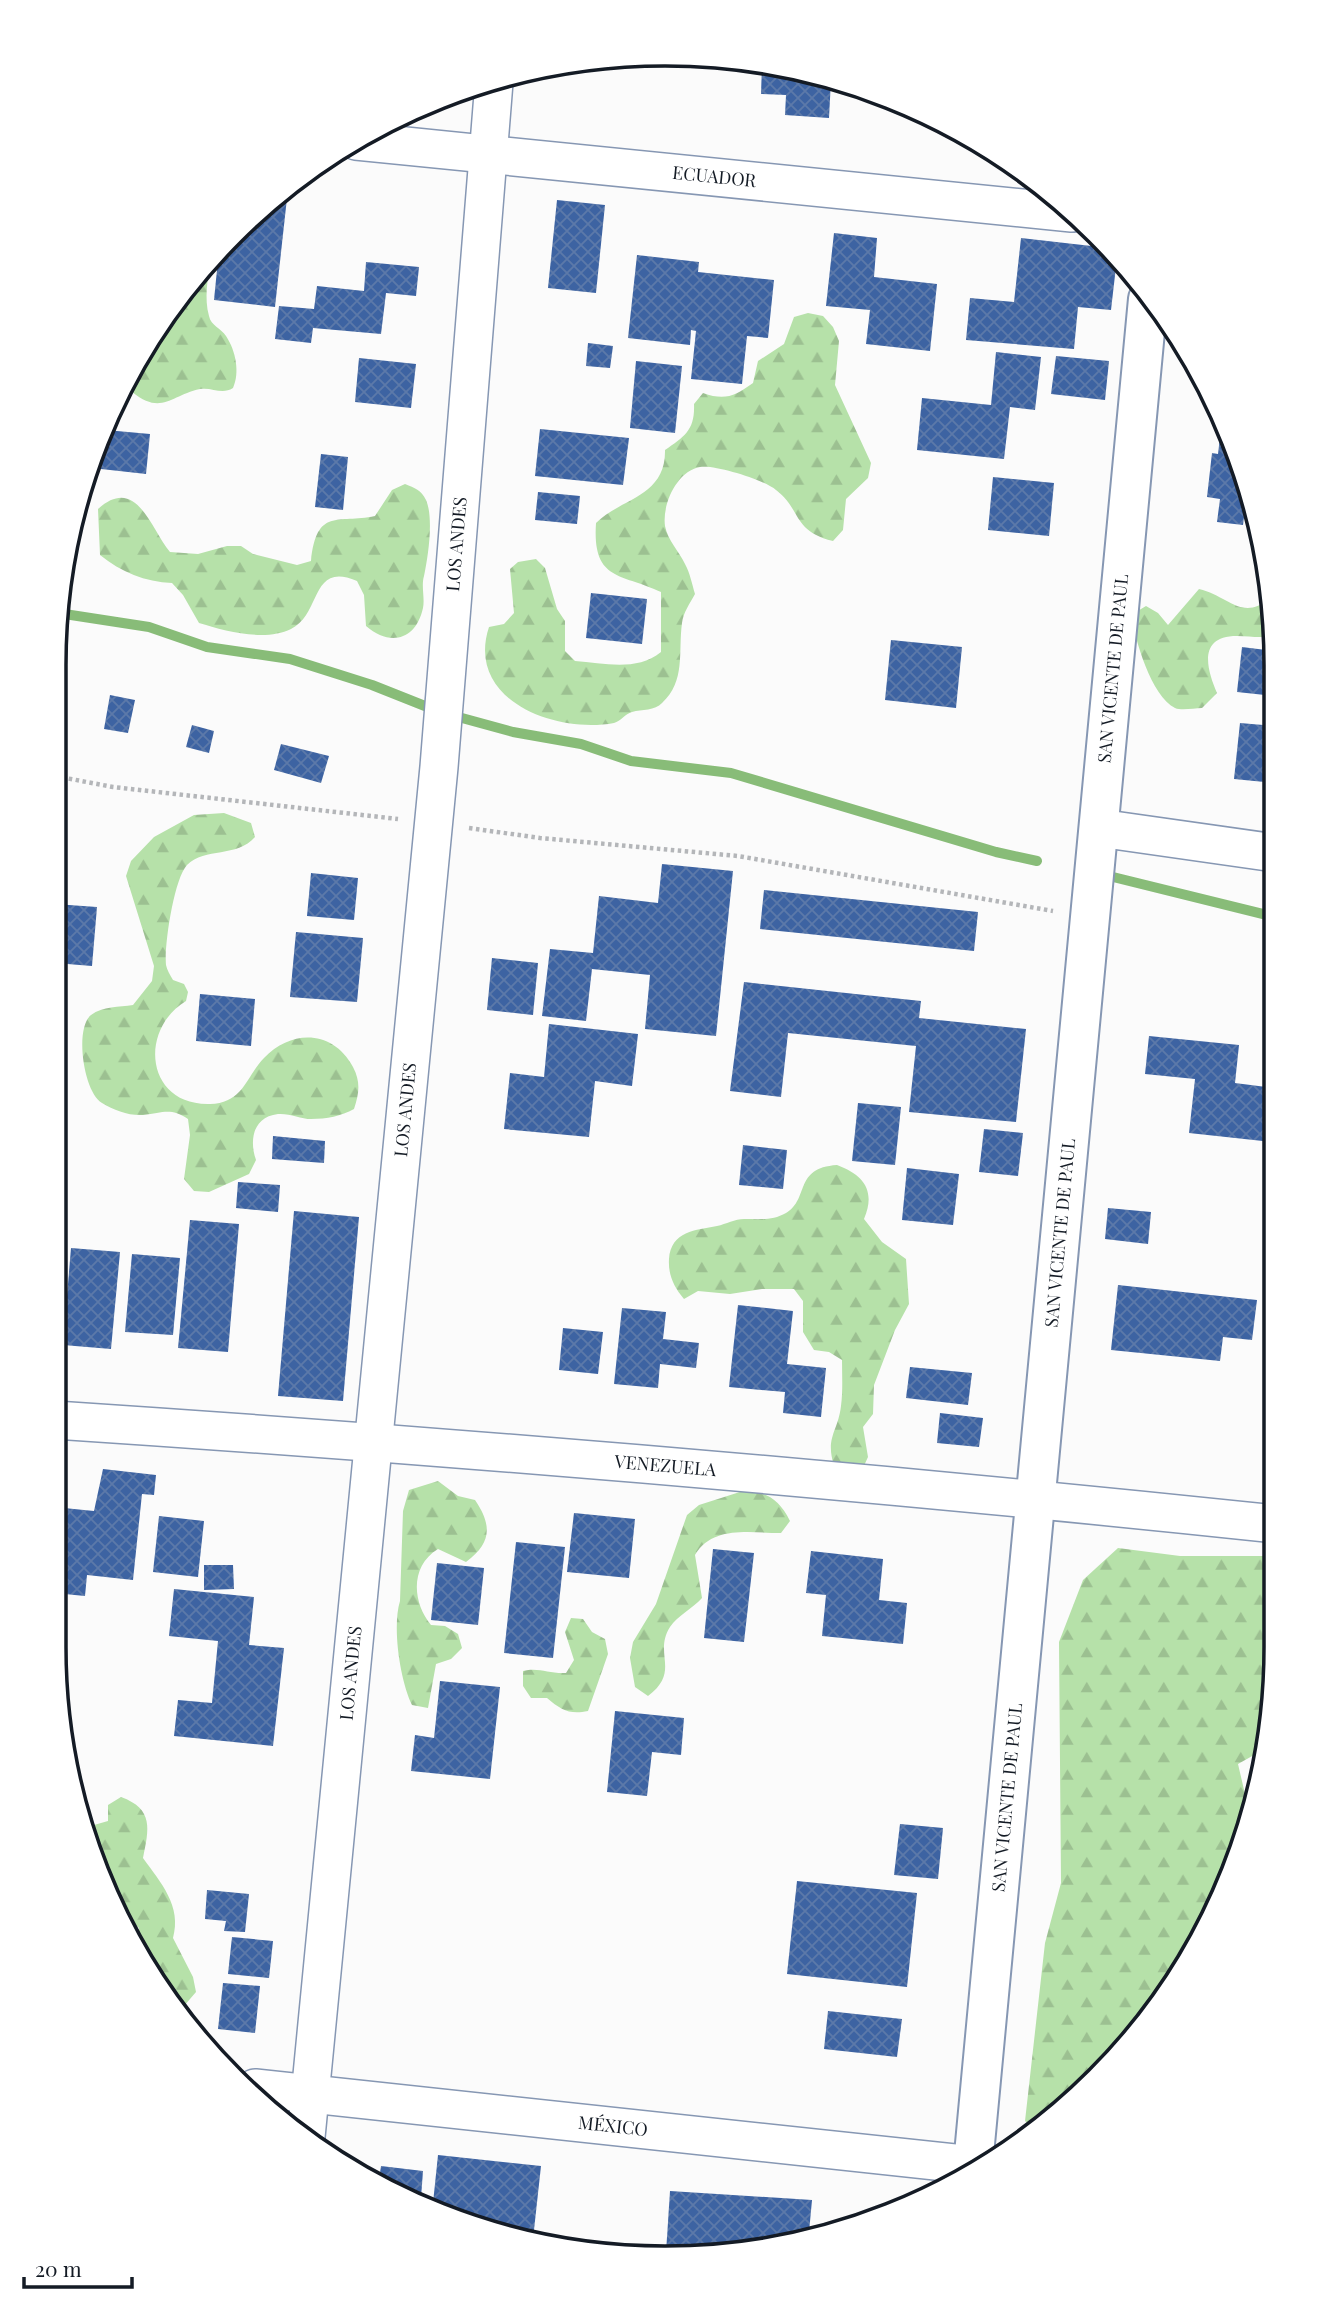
<svg xmlns="http://www.w3.org/2000/svg" width="1331" height="2312" viewBox="0 0 1331 2312" font-family="'Playfair Display',serif">
<style>
.forest{fill:url(#forest-firs)}
.lines{fill:none;stroke-linecap:round;stroke-linejoin:round}
.stream{stroke:#88bc78;stroke-width:10}
.building{fill:url(#building-cross-hatch)}
.minor-casing{stroke:#8697b3;stroke-width:40}
.tertiary-casing{stroke:#8697b3;stroke-width:42}
.path{stroke:#b4b6b9;stroke-width:4.5;stroke-dasharray:3.5 3.5;stroke-linecap:butt}
.minor{stroke:#fff;stroke-width:37}
.tertiary{stroke:#fff;stroke-width:38}
.labels{text-anchor:middle;stroke-width:7;stroke-linejoin:round;paint-order:stroke}
.street-label{font-size:18px;fill:#141b25;stroke:#fff}
.rim{fill:none;stroke:#141b25;stroke-width:3.5}
</style>
<defs>
<pattern id="forest-firs" width="22" height="20" patternUnits="userSpaceOnUse" patternTransform="scale(1.75)"><rect width="22" height="20" fill="#b6e1a9"/><path d="M5 1l3.5 6h-7zM16 11l3.5 6h-7z" fill="#9cc091"/></pattern>
<pattern id="building-cross-hatch" width="8" height="8" patternUnits="userSpaceOnUse" patternTransform="scale(1.75)"><rect width="8" height="8" fill="#3d63a2"/><path d="M0 0l8 8M0 8l8-8" fill="none" stroke="#5c79a9"/></pattern>
</defs>
<rect width="100%" height="100%" fill="#fbfbfb"/>
<g class="forest">
<path d="M210,261C208,279 204,298 209,316C211,326 221,328 226,336C236,351 240,373 233,388C222,395 212,387 200,389C171,395 162,416 132,392C122,363 191,285 210,261Z"/>
<path d="M808,313L823,316L833,327L839,341L835,385L871,463L868,478L846,499L843,530L833,541C792,531 802,510 776,490C765,480 714,464 700,467C677,471 662,504 665,526C668,541 679,551 685,564C690,573 692,584 695,594C690,603 683,613 682,623C678,652 686,681 662,703C655,711 642,709 632,712C625,714 621,721 614,723C555,734 465,700 489,627L504,624L514,613L510,569L518,562L536,559L545,568L557,609L565,621V651L575,661C604,663 636,672 661,652V592C622,573 592,582 596,523C621,498 666,497 665,450C685,436 695,430 694,404L703,393C725,401 735,396 753,383L758,361L784,344L794,317Z"/>
<path d="M405,484C415,488 421,490 426,500C434,518 428,557 424,576C421,586 425,598 423,608C416,640 390,647 366,626L364,595L357,581C310,561 322,614 291,629C265,642 225,631 199,623L183,595L172,583C145,582 121,572 100,555L98,509C137,474 151,530 170,552L198,554L227,546H241L253,554L297,565L311,561C317,507 337,524 375,516L392,490Z"/>
<path d="M1199,589C1229,596 1242,622 1270,598L1275,635C1262,639 1251,636 1237,636C1197,636 1207,670 1217,693L1202,708C1194,708 1182,711 1175,708C1151,696 1135,639 1131,615L1146,606L1158,613L1168,625Z"/>
<path d="M224,813L251,823L255,837C237,858 205,847 187,865C174,879 164,946 166,965C167,970 170,975 173,980L184,984L188,992L186,1001C138,1030 146,1106 210,1104C244,1103 246,1076 264,1058C292,1029 333,1030 353,1067C361,1082 359,1094 354,1109C341,1116 327,1119 311,1119C301,1119 289,1113 278,1114C253,1117 249,1140 256,1160L249,1174L209,1192L194,1191L184,1179L190,1135L188,1119C170,1107 163,1113 143,1115C129,1116 114,1110 102,1103C84,1093 74,1029 91,1015C103,1006 119,1007 133,1005L152,981L154,966L126,876L131,861L154,837L194,815Z"/>
<path d="M837,1165C864,1175 876,1191 864,1219L882,1242L906,1259L909,1304L895,1330L874,1385L873,1414L863,1427L868,1457L862,1470L834,1466C825,1437 838,1432 841,1406C843,1391 842,1375 842,1360L829,1352L814,1350L803,1332V1301L794,1289H762L730,1294L698,1291L684,1299C674,1287 668,1275 669,1259C671,1231 696,1230 717,1226C726,1224 735,1219 744,1219C758,1219 772,1221 786,1213C810,1199 793,1168 837,1165Z"/>
<path d="M438,1481L458,1496L475,1500C492,1525 492,1543 466,1562L438,1549C410,1566 412,1602 431,1625L445,1626L458,1634L462,1648L451,1659L436,1664L428,1708L412,1705C400,1680 392,1627 400,1601L403,1511L409,1490Z"/>
<path d="M743,1491C766,1491 779,1499 790,1521L781,1533C750,1533 713,1525 695,1555L702,1598C693,1608 677,1616 670,1627C653,1654 681,1671 648,1696L635,1687L630,1658L633,1642L656,1604L687,1515L699,1505Z"/>
<polygon points="1118,1548 1180,1556 1275,1556 1275,1687 1263,1750 1238,1764 1245,1794 1252,1803 1244,1843 1174,1986 1068,2106 1033,2128 1025,2121 1045,1943 1061,1883 1059,1642 1083,1580"/>
<path d="M571,1618L583,1619L592,1632L605,1639L608,1654L588,1711C570,1715 561,1710 547,1698H531L523,1686V1671C539,1667 549,1674 566,1673L574,1660L565,1632Z"/>
<path d="M121,1797C154,1809 149,1829 143,1858C161,1883 182,1906 173,1938L193,1977L196,1992L178,2013L138,1940L139,1928L126,1917L87,1843L85,1834L94,1825L108,1821V1805Z"/>
</g>
<g class="lines">
<g class="stream">
<polyline points="58,613 149,627 207,647 290,659 372,685 440,712 513,732 581,744 631,761 731,773 996,852 1037,861"/>
<polyline points="1109,876 1275,917"/>
</g>
</g>
<g class="building">
<polygon points="762,64 784,66 831,80 829,118 785,115 786,95 761,94"/>
<polygon points="288,189 275,307 214,300 219,250 233,234"/>
<polygon points="557,200 605,205 596,293 548,288"/>
<polygon points="834,233 877,238 874,277 937,284 930,351 866,344 870,310 826,306"/>
<polygon points="1021,238 1109,248 1117,258 1111,310 1078,307 1074,349 966,340 970,298 1014,302"/>
<polygon points="637,255 699,262 698,272 774,280 768,338 747,336 742,384 691,379 696,331 691,330 690,345 628,338"/>
<polygon points="366,262 419,267 416,296 386,293 381,334 313,328 311,343 275,339 279,306 314,309 317,286 364,291"/>
<polygon points="588,343 613,346 610,368 586,366"/>
<polygon points="996,352 1041,357 1035,410 1010,407 1004,459 917,450 922,398 991,405"/>
<polygon points="1056,356 1109,361 1105,400 1051,394"/>
<polygon points="359,358 416,364 411,408 355,402"/>
<polygon points="636,361 682,366 675,433 630,428"/>
<polygon points="1222,420 1244,469 1251,502 1246,501 1243,525 1217,522 1220,499 1207,497 1212,453 1218,454"/>
<polygon points="540,429 629,438 623,485 535,476"/>
<polygon points="106,430 150,434 146,474 101,469"/>
<polygon points="321,454 348,457 343,510 315,507"/>
<polygon points="993,477 1054,483 1049,536 988,530"/>
<polygon points="538,492 580,496 577,524 535,520"/>
<polygon points="591,593 647,599 642,644 586,638"/>
<polygon points="891,640 962,647 956,708 885,700"/>
<polygon points="1242,647 1275,651 1275,696 1237,692"/>
<polygon points="110,695 135,700 128,733 104,729"/>
<polygon points="1240,723 1275,726 1275,783 1234,779"/>
<polygon points="192,725 214,731 209,753 186,747"/>
<polygon points="281,744 329,756 321,783 274,770"/>
<polygon points="662,864 733,871 716,1036 645,1029 650,975 592,969 586,1021 542,1016 550,949 593,953 599,896 658,903"/>
<polygon points="311,873 358,878 354,920 307,916"/>
<polygon points="764,890 978,912 974,951 760,929"/>
<polygon points="55,904 97,907 92,966 55,963"/>
<polygon points="296,932 363,938 357,1002 290,997"/>
<polygon points="492,958 538,963 533,1015 487,1010"/>
<polygon points="744,982 921,1001 919,1018 1026,1029 1016,1122 909,1112 916,1046 788,1033 781,1097 730,1091"/>
<polygon points="200,994 255,999 251,1046 196,1041"/>
<polygon points="549,1024 638,1034 632,1086 595,1081 589,1137 504,1129 510,1073 544,1077"/>
<polygon points="1149,1036 1239,1045 1235,1083 1275,1088 1273,1142 1189,1133 1195,1079 1145,1074"/>
<polygon points="858,1103 901,1107 895,1165 852,1161"/>
<polygon points="984,1129 1023,1133 1018,1176 979,1172"/>
<polygon points="273,1136 325,1141 324,1163 272,1159"/>
<polygon points="743,1145 787,1150 783,1189 739,1185"/>
<polygon points="907,1168 959,1174 953,1225 902,1220"/>
<polygon points="238,1182 280,1185 278,1212 236,1208"/>
<polygon points="1108,1208 1151,1212 1148,1244 1105,1239"/>
<polygon points="294,1211 359,1217 343,1401 278,1396"/>
<polygon points="190,1220 239,1224 228,1352 178,1348"/>
<polygon points="71,1248 120,1252 111,1349 63,1345"/>
<polygon points="132,1254 180,1258 173,1335 125,1332"/>
<polygon points="1118,1285 1257,1300 1252,1340 1223,1337 1220,1361 1111,1350"/>
<polygon points="738,1305 793,1311 787,1364 826,1368 821,1417 783,1413 785,1392 729,1387"/>
<polygon points="622,1308 666,1312 663,1339 699,1343 696,1368 660,1364 658,1388 614,1384"/>
<polygon points="563,1328 603,1332 598,1374 559,1370"/>
<polygon points="910,1367 972,1373 968,1405 906,1398"/>
<polygon points="940,1413 983,1418 979,1447 937,1443"/>
<polygon points="103,1469 156,1475 154,1495 142,1494 133,1580 87,1575 85,1596 54,1593 54,1507 94,1511"/>
<polygon points="574,1513 635,1519 629,1578 567,1572"/>
<polygon points="159,1516 204,1521 198,1577 153,1572"/>
<polygon points="516,1542 565,1547 553,1658 504,1653"/>
<polygon points="713,1549 754,1553 744,1642 704,1638"/>
<polygon points="811,1551 883,1559 879,1600 907,1603 903,1644 822,1636 826,1595 806,1593"/>
<polygon points="437,1563 484,1568 478,1625 431,1620"/>
<polygon points="204,1565 233,1565 234,1589 204,1590"/>
<polygon points="174,1589 254,1597 249,1645 284,1648 273,1746 174,1736 178,1700 212,1703 218,1641 169,1636"/>
<polygon points="440,1681 500,1687 490,1779 411,1771 415,1735 434,1738"/>
<polygon points="615,1711 684,1718 681,1755 652,1752 647,1796 607,1792"/>
<polygon points="900,1824 943,1828 938,1879 894,1875"/>
<polygon points="797,1881 917,1893 907,1987 787,1974"/>
<polygon points="207,1890 249,1894 245,1932 224,1931 226,1921 205,1919"/>
<polygon points="232,1937 273,1941 269,1978 228,1974"/>
<polygon points="223,1983 260,1986 255,2033 218,2029"/>
<polygon points="828,2011 902,2019 897,2057 824,2049"/>
<polygon points="438,2155 541,2166 533,2239 507,2237 433,2203"/>
<polygon points="381,2166 423,2171 421,2198 379,2179"/>
<polygon points="670,2191 812,2200 809,2232 705,2256 666,2253"/>
</g>
<g class="lines">
<g class="minor-casing">
<g id="minor">
<path id="s1" d="M356,141L1072,213"/>
<polyline points="1099,828 1275,853"/>
<path id="s2" d="M55,1420C462,1447 869,1481 1275,1524"/>
<path id="s3" d="M255,2088L973,2165"/>
<path id="s4" d="M306,2137L439,767L494,82"/>
</g>
</g>
<g class="tertiary-casing">
<g id="tertiary">
<path id="s5" d="M973,2165L1148,299"/>
</g>
</g>
<g class="path">
<polyline points="55,776 113,787 398,819"/>
<polyline points="469,828 540,838 738,856 1053,911"/>
</g>
<use href="#minor" class="minor"/>
<use href="#tertiary" class="tertiary"/>
</g>
<g class="labels">
<g class="street-label">
<text dy="6" stroke="none"><textPath href="#s1" startOffset="360">ECUADOR</textPath></text>
<text dy="6" stroke="none"><textPath href="#s4" startOffset="1600">LOS ANDES</textPath></text>
<text dy="6" stroke="none"><textPath href="#s5" startOffset="1503">SAN VICENTE DE PAUL</textPath></text>
<text dy="6" stroke="none"><textPath href="#s4" startOffset="1032">LOS ANDES</textPath></text>
<text dy="6" stroke="none"><textPath href="#s5" startOffset="936">SAN VICENTE DE PAUL</textPath></text>
<text dy="6" stroke="none"><textPath href="#s2" startOffset="612">VENEZUELA</textPath></text>
<text dy="6" stroke="none"><textPath href="#s4" startOffset="466">LOS ANDES</textPath></text>
<text dy="6" stroke="none"><textPath href="#s5" startOffset="369">SAN VICENTE DE PAUL</textPath></text>
<text dy="6" stroke="none"><textPath href="#s3" startOffset="360">MÉXICO</textPath></text>
</g>
</g>
<path d="M0 0H1331V2312H0ZM665 66H665A599 599 0 0 1 1264 665V1647A599 599 0 0 1 665 2246H665A599 599 0 0 1 66 1647V665A599 599 0 0 1 665 66Z" fill="#fff" fill-rule="evenodd"/>
<path class="rim" d="M665 66H665A599 599 0 0 1 1264 665V1647A599 599 0 0 1 665 2246H665A599 599 0 0 1 66 1647V665A599 599 0 0 1 665 66Z"/>
<path d="M24 2277v10h108v-10" fill="none" stroke="#141b25" stroke-width="3.5"/>
<text x="35" y="2277" font-size="21" fill="#141b25" stroke="#ffffff" stroke-width="5" paint-order="stroke">20 m</text>
</svg>
